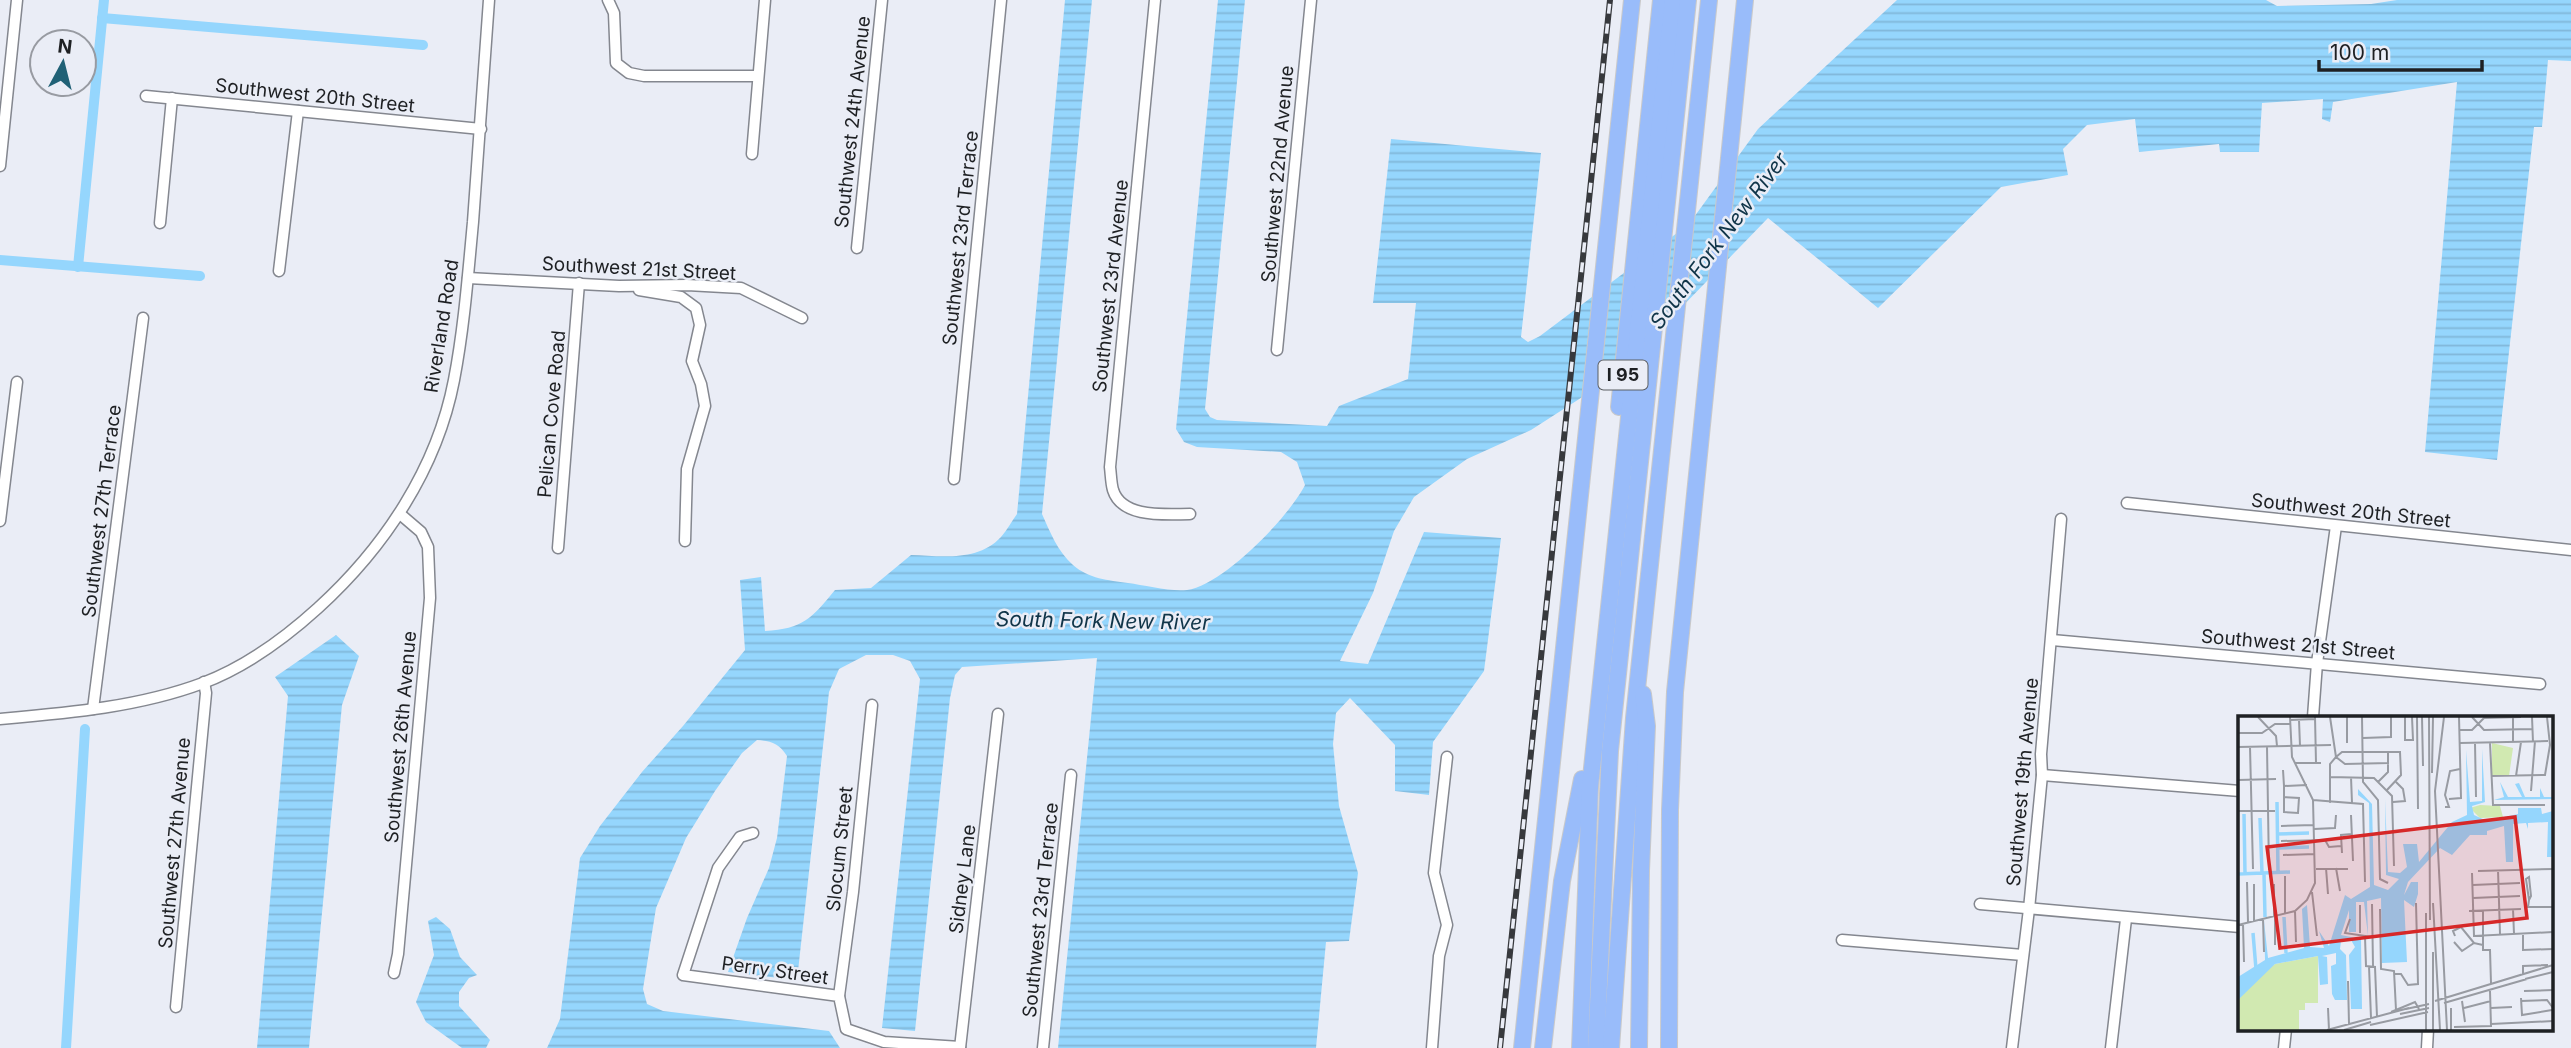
<svg xmlns="http://www.w3.org/2000/svg" width="2571" height="1048" viewBox="0 0 2571 1048" font-family="Inter,sans-serif">
<style>
.water{fill:url(#water-rules)}
.lines{fill:none;stroke-linecap:round;stroke-linejoin:round}
.canal{stroke:#95d6fd;stroke-width:10}
.minor-casing{stroke:#84878f;stroke-width:13}
.highway-casing{stroke:#c9c9ca;stroke-width:18}
.minor{stroke:#fff;stroke-width:10}
.highway{stroke:#99bcfa;stroke-width:16}
.rail-casing{stroke:#37393d;stroke-width:6}
.rail{stroke:#eaedf6;stroke-width:3.5;stroke-dasharray:10;stroke-linecap:butt}
.labels{text-anchor:middle;stroke-width:5;stroke-linejoin:round;paint-order:stroke}
.shield{fill:#eaedf6;stroke:#5b5e62;stroke-width:2}
.shield-label{font-size:18px;font-weight:bold;fill:#1e2023}
.street-label{font-size:19px;fill:#1e2023;stroke:#eaedf6}
.water-label{font-size:21px;font-style:italic;fill:#103549;stroke:#eaedf6}
.inset-river{fill:none;stroke:#95d6fd;stroke-width:3.5}
.inset-road{fill:none;stroke:#989ba2;stroke-width:2}
.view{fill:#d62828;fill-opacity:0.15;stroke:#d62828;stroke-width:3.5}
.inset-edge{fill:none;stroke:#1e2023;stroke-width:3.5}
</style>
<defs>
<pattern id="water-rules" width="6" height="5" patternUnits="userSpaceOnUse" patternTransform="scale(1.75)"><rect width="6" height="5" fill="#95d6fd"/><path d="M0 2.5h6" fill="none" stroke="#80b7d9"/></pattern>
</defs>
<rect width="100%" height="100%" fill="#eaedf6"/>
<g class="water">
<path d="M1065,0H1092L1042,514C1050,532 1058,552 1073,565C1089,579 1108,580 1128,583C1144,585 1171,592 1187,590C1223,585 1289,517 1305,485L1297,462L1281,452L1197,447L1184,442L1176,429L1218,0H1245L1205,409L1210,417L1217,420L1327,426L1339,406L1408,379L1416,303H1373L1391,139L1541,153L1521,337L1528,342L1540,336L1689,224L1758,129L1897,0H2266L2277,6L2371,4L2397,0H2571V61L2548,60L2542,127H2534L2497,460L2425,452L2457,82L2333,102L2330,122L2322,119L2323,99L2262,103L2259,152H2220L2219,144L2139,152L2135,119L2087,125L2063,149L2068,175L2001,187L1878,308L1768,218L1615,376L1531,430L1467,459L1414,497L1394,531L1373,593L1340,661L1368,664L1424,532L1501,538L1484,671L1433,742L1429,795L1395,791V745L1350,698L1336,713L1333,744L1339,806L1358,873L1349,941L1326,942L1316,1048H1058L1097,658L962,667L955,675L950,698L915,1031L882,1028L920,679L910,661L893,655H866L839,669L829,692L797,980L728,972L747,918L769,868L777,838L787,756C779,743 771,741 757,740L742,753L715,791L686,838L656,908L643,989L647,1004L663,1011L829,1031L840,1048H547L560,1019L580,858L600,826L642,772L683,726L745,650L740,580L761,577L765,631C803,629 812,618 835,590L871,588L911,555C941,556 978,562 1001,537C1007,530 1012,521 1017,514Z"/>
<polygon points="336,635 359,656 342,705 309,1048 257,1048 288,696 275,677"/>
<polygon points="436,917 450,929 460,957 477,975 469,978 459,992 459,1006 490,1040 486,1048 462,1048 426,1022 416,1002 434,955 428,921"/>
</g>
<g class="lines">
<g class="canal">
<polyline points="102,18 423,45"/>
<polyline points="0,260 200,276"/>
<polyline points="78,267 104,0"/>
<polyline points="66,1048 85,729"/>
</g>
<g class="minor-casing">
<g id="minor">
<polyline points="608,0 614,13 616,63 629,73 644,76 758,76"/>
<path d="M1155,0L1110,467C1111,475 1111,483 1113,490C1122,519 1167,514 1190,514"/>
<polyline points="146,96 481,129"/>
<polyline points="752,154 765,0"/>
<polyline points="0,166 17,0"/>
<polyline points="160,223 172,98"/>
<polyline points="857,248 882,0"/>
<polyline points="279,271 298,111"/>
<polyline points="468,278 619,286 687,285 741,288 802,318"/>
<polyline points="639,290 681,297 696,308 700,325 692,361 701,384 705,406 687,469 685,541"/>
<polyline points="1277,350 1311,0"/>
<polyline points="954,479 1001,0"/>
<polyline points="2127,503 2571,550"/>
<polyline points="0,521 17,382"/>
<polyline points="558,548 579,283"/>
<polyline points="2052,640 2540,684"/>
<polyline points="93,709 143,318"/>
<polyline points="2313,717 2317,663 2336,526"/>
<path d="M0,719C68,713 139,707 203,683C245,667 285,638 318,608C384,548 437,469 454,380C464,328 468,275 473,222C479,148 484,74 489,0"/>
<polyline points="2042,775 2240,791"/>
<polyline points="753,833 740,837 718,868 683,975 839,996 846,1029 884,1042 960,1047"/>
<polyline points="1980,904 2240,927"/>
<polyline points="1842,940 2023,955"/>
<polyline points="394,973 398,954 430,598 428,547 421,532 400,514"/>
<polyline points="839,996 853,892 872,705"/>
<polyline points="176,1007 206,693 204,682"/>
<polyline points="960,1048 998,714"/>
<polyline points="1043,1048 1071,775"/>
<polyline points="1432,1048 1439,956 1447,925 1434,873 1447,757"/>
<polyline points="2012,1048 2029,909 2042,775 2041,754 2061,519"/>
<polyline points="2111,1048 2126,919"/>
<polyline points="2284,1048 2286,1029"/>
<polyline points="2427,1048 2428,1029"/>
</g>
</g>
<g class="highway-casing">
<g id="highway">
<polyline points="1619,407 1661,0"/>
<polyline points="1522,1048 1632,0"/>
<polyline points="1543,1048 1562,881 1582,779"/>
<polyline points="1580,1048 1590,787 1673,0"/>
<polyline points="1596,1048 1610,751 1688,0"/>
<polyline points="1611,1048 1634,718 1709,0"/>
<polyline points="1639,1048 1641,871 1647,726 1643,694"/>
<polyline points="1669,1048 1670,810 1675,692 1745,0"/>
</g>
</g>
<use href="#minor" class="minor"/>
<use href="#highway" class="highway"/>
<g class="rail-casing">
<polyline id="rail" points="1500,1048 1610,0"/>
</g>
<use href="#rail" class="rail"/>
</g>
<g class="labels">
<rect class="shield" x="1598.5" y="360.5" width="49" height="29" rx="5"/>
<g class="shield-label">
<text x="1623" y="381">I 95</text>
</g>
<g class="street-label">
<text transform="translate(315 95) rotate(6)" y="7">Southwest 20th Street</text>
<text transform="translate(852 122) rotate(-84)" y="7">Southwest 24th Avenue</text>
<text transform="translate(1277 174) rotate(-85)" y="7">Southwest 22nd Avenue</text>
<text transform="translate(960 238) rotate(-84)" y="7">Southwest 23rd Terrace</text>
<text transform="translate(639 268) rotate(3)" y="7">Southwest 21st Street</text>
<text transform="translate(1110 286) rotate(-84)" y="7">Southwest 23rd Avenue</text>
<text transform="translate(441 326) rotate(-81)" y="7">Riverland Road</text>
<text transform="translate(551 414) rotate(-85)" y="7">Pelican Cove Road</text>
<text transform="translate(2351 510) rotate(6)" y="7">Southwest 20th Street</text>
<text transform="translate(101 511) rotate(-83)" y="7">Southwest 27th Terrace</text>
<text transform="translate(2298 644) rotate(5)" y="7">Southwest 21st Street</text>
<text transform="translate(400 737) rotate(-85)" y="7">Southwest 26th Avenue</text>
<text transform="translate(2022 782) rotate(-85)" y="7">Southwest 19th Avenue</text>
<text transform="translate(174 843) rotate(-85)" y="7">Southwest 27th Avenue</text>
<text transform="translate(839 849) rotate(-84)" y="7">Slocum Street</text>
<text transform="translate(962 879) rotate(-83)" y="7">Sidney Lane</text>
<text transform="translate(1040 910) rotate(-84)" y="7">Southwest 23rd Terrace</text>
<text transform="translate(775 970) rotate(8)" y="7">Perry Street</text>
</g>
<g class="water-label">
<text transform="translate(1719 241) rotate(-53)" y="7">South Fork New River</text>
<text transform="translate(1103 621) rotate(1)" y="7">South Fork New River</text>
</g>
</g>
<g transform="translate(2238 716)">
<rect width="315" height="315" fill="#eaedf6"/>
<path d="M254,27L275,32L271,60H254ZM242,89L262,90L265,101L242,102L232,92ZM80,240V287H67V294H61V314H0V284L21,260L37,248Z" fill="#d1e9b1"/>
<path d="M244,33L247,86L234,90L236,99L249,105L280,98V92H303L304,98L315,95V141H309L310,106L290,107V113L288,107L275,108V146H268L266,110L249,115V119H232L214,139L202,132L170,166L166,179L173,166H180V178L176,191L166,184L169,246L144,247L143,182L129,185L130,220L126,186H118V216H111V194L103,219L123,223L124,293H113L111,239L117,231L113,224L103,225L102,233L108,239L109,284H97L94,278L93,250L98,248V237L84,240L89,241L90,268L82,269L80,240L37,248L0,284V261L27,244L26,205L30,242L66,232L64,193L69,189L72,231L86,232L81,215L91,230L107,179L113,183L132,171L131,87L120,79V73L134,88L136,169L150,174L161,163L148,159L147,83L150,156L162,157L169,151L165,128H179L181,146L214,106L229,99L228,34L232,86L244,85ZM262,66L270,81H284L277,68L281,67L287,81H302V72L306,81H314L315,77V83L256,84L266,81Z" fill="#95d6fd"/>
<path class="inset-river" d="M39,86L40,156M6,98L7,158M22,102L24,157M39,118L71,117M39,132L71,131M26,157L27,201M0,158L52,156M46,201L48,237M15,217L18,253"/>
<path class="inset-road" d="M20,1L38,20L39,30M77,1L78,47M92,1L98,41L92,48V87M109,1V27M124,1L125,66L140,84L142,163L150,167M167,1V24H175L174,1M179,1L180,93M184,1L185,50M191,1L192,204M206,1L197,75L209,314M234,1L246,14L294,13M275,1V26M294,1L295,26M52,4L77,3M61,4L62,30M222,14H234L246,2L283,1M0,17H24L37,8H52M125,22L153,21V1M222,27L310,25M237,27L238,81M252,27L255,89H307M0,31L93,29M12,31L15,153M29,31L31,154M57,47H83M45,54L46,70V96L60,97L61,82L46,81M194,57L195,1M253,60L307,59L312,29L309,1M278,60L283,26M92,61L136,62L154,80L156,150M113,61L114,87M0,64L38,63M140,66L150,56V35M46,70L69,69M149,74L163,59L162,36H104L98,41L107,48L151,47M293,75L297,25M211,83L223,82L221,1M75,84L125,88L127,166M155,86L167,85L165,73L158,66M207,91H211L207,79L212,55L222,53M0,95H37M113,99L115,145M43,110L76,109M76,113L97,112L98,99M43,125L87,124L91,131L103,130M104,137L103,119L114,118M45,139L77,138M88,152L90,178M98,152L102,175M78,153H110M260,154L262,218M240,155L315,153M234,157L236,220L315,216M291,161L293,180L291,184L288,163ZM9,166L10,206M36,168V201M235,169L282,167M74,176L79,220M235,182L282,180M291,184L290,191H315M195,187L202,314M134,188L135,250M122,189V217M142,193L143,253L156,255L158,294M275,193L276,218M57,195L58,226M231,195L283,193M245,195V234H252L253,267M188,197V314M47,199V160M37,201V229M25,203L26,236M112,203L107,217L134,221M16,205V168M5,208L6,246M0,209L57,195L69,184L77,167L75,84L54,41L52,1M285,217V234L315,233M217,220L215,215L223,211L236,227M127,221L128,250L137,251L139,301M216,226L224,235L236,227L245,229M131,250L133,302M156,258H163L170,269L180,268L178,187M285,258V250L310,249M287,263L315,256M110,265L111,308M286,275L315,274M283,282L284,299L314,294M197,285L315,249M224,285L227,306M283,285L309,284L315,292M206,287L289,263M90,292L91,314M213,292V314M226,292L253,285M253,292L274,291M168,293L191,288M153,296L177,286L181,293M162,298L191,292M253,308L315,305M132,309L190,296M216,311L253,310L252,275M89,314L171,292M106,314L133,306M195,314V236"/>
<path class="view" d="M277,101L289,202L42,232L29,131Z"/>
<rect width="315" height="315" class="inset-edge"/>
</g>
<g transform="translate(63 63) rotate(7)"><circle r="33" fill="#eaedf6" stroke="#989ba2" stroke-width="2"/>
<path d="M0-5L12 26L0 18L-12 26Z" fill="#206176"/>
<text y="-10" font-size="19" font-weight="bold" text-anchor="middle" fill="#1e2023">N</text>
</g>
<path d="M2319 60v10h163v-10" fill="none" stroke="#1e2023" stroke-width="3.5"/>
<text x="2330" y="60" font-size="21" fill="#1e2023" stroke="#eaedf6" stroke-width="5" paint-order="stroke">100 m</text>
</svg>
